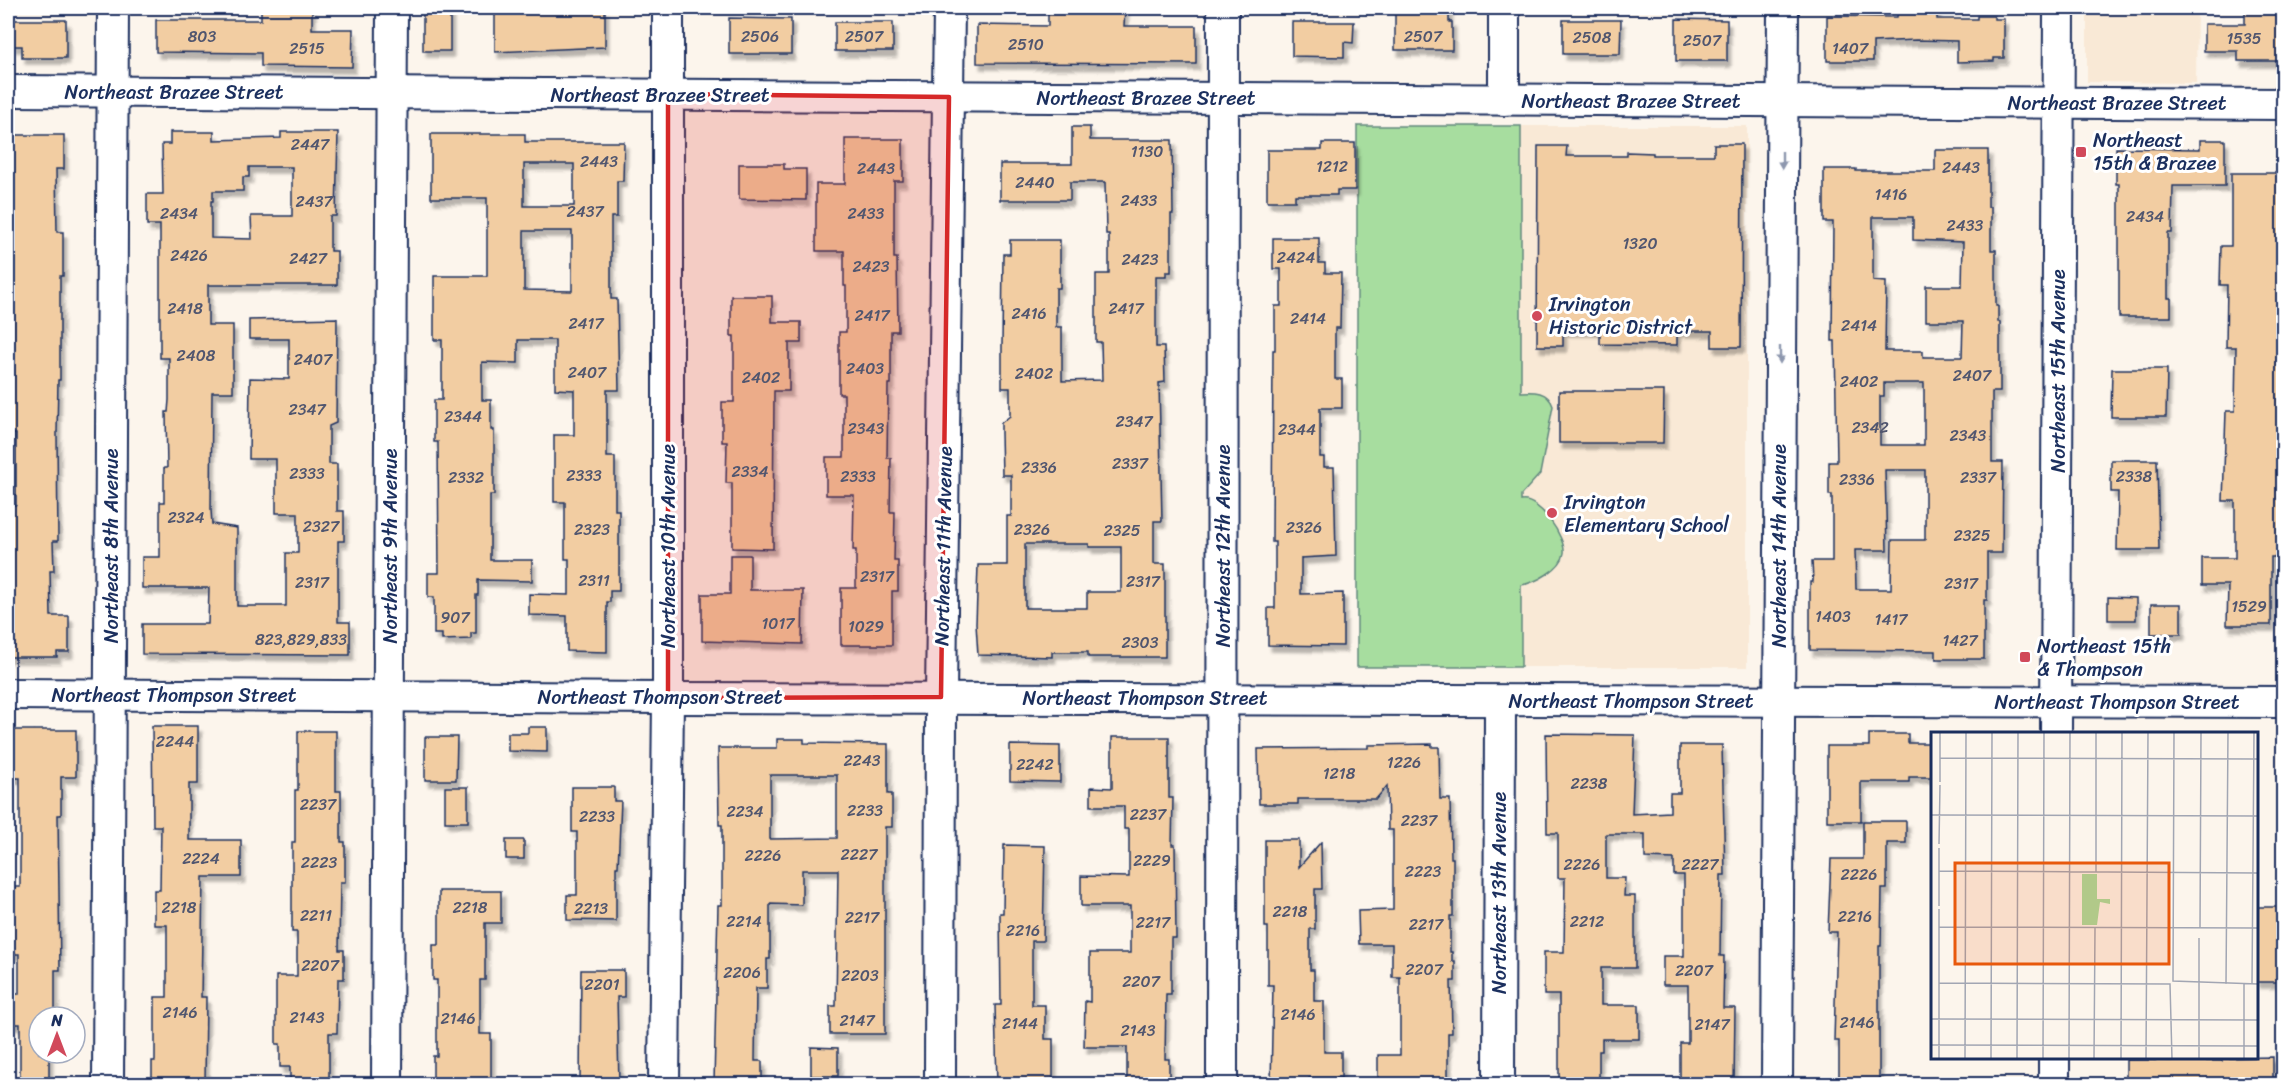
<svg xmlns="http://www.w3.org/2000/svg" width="2291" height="1092" viewBox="0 0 2291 1092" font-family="Sriracha,sans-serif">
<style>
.built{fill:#f9e9d6}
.green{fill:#a7dd9f;stroke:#61867e;stroke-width:1.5}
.building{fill:#f2cda2;stroke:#1b2f5e;stroke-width:1.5;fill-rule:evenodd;filter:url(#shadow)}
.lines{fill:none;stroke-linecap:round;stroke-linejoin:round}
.minor-casing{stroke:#1b2f5e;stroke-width:34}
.minor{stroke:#fff;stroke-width:30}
.oneway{fill:#8d97ae}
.marked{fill:#d62828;fill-opacity:0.2;stroke:#d62828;stroke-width:4.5;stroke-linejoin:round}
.poi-dot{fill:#d1495b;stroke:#fff;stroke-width:2}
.labels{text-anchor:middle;stroke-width:6;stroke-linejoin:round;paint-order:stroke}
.number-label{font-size:16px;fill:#51566f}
.street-label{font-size:20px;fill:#1b2f5e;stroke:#fff}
.poi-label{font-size:20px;fill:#1b2f5e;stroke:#fff;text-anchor:start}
.inset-road{fill:none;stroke:#a2a6b3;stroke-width:1.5}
.view{fill:#e8590c;fill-opacity:0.15;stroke:#e8590c;stroke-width:3}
.inset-edge{fill:none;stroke:#1b2f5e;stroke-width:3}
</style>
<defs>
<filter id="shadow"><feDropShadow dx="3.5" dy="6" stdDeviation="1.5" flood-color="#0004"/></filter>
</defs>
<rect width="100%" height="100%" fill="#fcf5ec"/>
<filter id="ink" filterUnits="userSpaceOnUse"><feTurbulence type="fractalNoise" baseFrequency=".0167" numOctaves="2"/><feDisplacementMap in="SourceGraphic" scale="12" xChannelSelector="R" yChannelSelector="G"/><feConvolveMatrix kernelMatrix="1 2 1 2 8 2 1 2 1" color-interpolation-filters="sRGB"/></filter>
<g filter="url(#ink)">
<g class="built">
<polygon points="2087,8 2197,8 2196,83 2087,82"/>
<rect x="1357" y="126" width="390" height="541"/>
</g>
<path class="green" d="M1357,126H1521V392C1534,391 1548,391 1553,406L1540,474L1521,495V501C1539,497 1566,538 1564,553C1562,569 1535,583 1521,585V667H1357Z"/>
<g class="building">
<polygon points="261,8 312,8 312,29 353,29 352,67 261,66 261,53 156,52 156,20 261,20"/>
<rect x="423" y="8" width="27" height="43"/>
<polygon points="495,8 539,8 539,10 605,9 605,47 495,52"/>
<polygon points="1048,8 1125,8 1124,26 1196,26 1196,64 977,63 977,25 1048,26"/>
<polygon points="1395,8 1449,8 1449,22 1452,22 1452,50 1395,50"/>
<polygon points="1898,8 1937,8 1937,19 1977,19 1977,16 1994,16 1994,19 2004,19 2004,58 1994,58 1994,61 1957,62 1957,41 1916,40 1873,42 1873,61 1827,61 1827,16 1897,17"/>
<polygon points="2245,8 2279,8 2280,24 2283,24 2283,61 2238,61 2238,51 2204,51 2204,24 2245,24"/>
<polygon points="729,18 791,19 791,54 729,54"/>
<polygon points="1676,19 1727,20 1727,61 1676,61"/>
<polygon points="12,20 66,20 66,58 22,58 22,46 12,46"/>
<polygon points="1563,20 1621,20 1620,54 1563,54"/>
<rect x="835" y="22" width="58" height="29"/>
<polygon points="1292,22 1354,22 1353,43 1344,42 1344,57 1292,56"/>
<path d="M1072,127H1090V140H1172L1173,214H1171V272H1166V276H1156V347H1164L1165,382L1159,383L1162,521H1154V564H1165V657H1088V652H1052V657L978,655L976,624L978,565H1007V516H1011V475H1002L1001,433V423L1010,416V388H1002V347L1003,254H1010V240H1060V288H1056V327H1062V381L1102,380L1101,342H1096V274H1109V234H1106L1105,182H1070V200H1000V164H1072ZM1025,544H1089V547H1121V592H1087V608H1025Z"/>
<path d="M170,132H214V140L281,138V132H338L336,216H330V251H337V285H208V325H233V392H212L211,510L212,524L237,528V606H286V553H298V513H276V459H249L250,378L289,379V339H249V320L337,318L336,423L329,426V464H337V511H344V541H338V622H350V655L142,654V624H208L209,588H142V557H160V502H164V468H167L166,412H168L169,400V358H160V225H147V194H163L162,144H170ZM249,167H292V216H251L252,239L211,238V201H213V191H243V177H249Z"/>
<path d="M431,134H525V142H624L623,181H617V217H611V299H617L619,390H607V457H615V510H619V591H610V602H607V652L567,651V616L529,615V594L569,595V559H565V502H554V435H574V390L555,389V340H518V363L482,362V400H491V430H494V495H490V560H532V581L478,580V595H476V633H471V639L442,640V634H434V597H428V573H439L438,442H434V400H442V340H434V276H487V198H431ZM524,164H574V206H524ZM524,231H572V291L524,290Z"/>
<polygon points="8,135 64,135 64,169 56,169 57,232 63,232 63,276 60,276 60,380 58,380 57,434 58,541 53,541 54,571 50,571 51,616 69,616 69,652 57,652 57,657 8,657 8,616 12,616 11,542 8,542 8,505 16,505 16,434 8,434 8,346 13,346 11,219 8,219"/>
<polygon points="845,139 903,139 903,181 894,181 894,258 897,258 898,331 891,331 891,384 888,384 887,458 891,458 890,512 895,512 894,561 898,561 898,591 892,591 892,645 841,645 841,588 856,588 856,550 853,550 854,495 826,495 826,457 844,457 844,394 839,394 839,332 846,332 846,286 844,286 844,251 816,251 816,184 845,184"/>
<polygon points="2200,140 2225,140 2225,186 2173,186 2172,233 2168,233 2168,298 2171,298 2171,317 2119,317 2119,184 2116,184 2116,148 2200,149"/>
<polygon points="1322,143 1355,143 1355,190 1337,190 1337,195 1295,195 1295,201 1267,201 1267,150 1322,150"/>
<polygon points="1714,144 1742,144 1741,347 1712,347 1712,331 1677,331 1677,345 1600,344 1600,330 1563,330 1563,346 1537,346 1538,146 1567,146 1566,156 1627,156 1627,152 1653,153 1653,155 1714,155"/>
<path d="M1935,150H1988V207H1991V250H1996V306H1998V322H2000V392H1992V462H2003L2002,553H1987V600H1984V659H1936V651L1810,650V582H1813L1812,561H1832V495H1829V462H1837L1835,341H1832L1833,222H1824V169H1856V171H1935ZM1873,217H1913V240L1963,242L1962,286H1926V321H1963L1962,357H1923V351H1885L1886,282L1873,281ZM1884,383H1924V445H1880V396H1884ZM1885,470H1925V540H1892L1891,589H1856L1855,550H1887Z"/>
<polygon points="739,164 784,164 784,169 806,169 806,200 739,199"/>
<polygon points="2231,173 2283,173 2283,557 2271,557 2271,625 2227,625 2228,585 2202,585 2202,558 2235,558 2235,501 2223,501 2226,411 2235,411 2236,347 2226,347 2227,285 2220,285 2221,246 2231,246"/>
<polygon points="1273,238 1319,238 1319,263 1325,263 1325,273 1341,273 1340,328 1335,328 1335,379 1342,379 1342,408 1320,408 1320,457 1324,457 1324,467 1334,467 1336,556 1301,558 1301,594 1343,593 1343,646 1268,645 1268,608 1275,608 1275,542 1272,542 1273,350 1275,350 1275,306 1281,306 1281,269 1273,269"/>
<polygon points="731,296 772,296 772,322 801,322 801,343 789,343 789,391 774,391 773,549 732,548 732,483 726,483 727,442 722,442 722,402 734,402 734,336 731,336"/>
<polygon points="2112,369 2167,369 2166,417 2111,417"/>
<polygon points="1559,391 1664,391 1663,443 1559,443"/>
<polygon points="2111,460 2157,460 2159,550 2117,550 2118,492 2111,492"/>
<polygon points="730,555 750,555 750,590 803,590 802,644 702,641 702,594 730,594"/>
<polygon points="2108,597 2136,598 2136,620 2108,620"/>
<rect x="2151" y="604" width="30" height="30"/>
<polygon points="152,726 198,726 198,784 189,784 189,840 241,840 241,877 203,877 201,997 206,997 205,1084 162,1084 162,1080 152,1080 152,1061 155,1061 155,997 167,997 167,925 154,925 154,890 160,890 161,826 153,826"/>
<polygon points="528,727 547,727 547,752 508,751 508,733 528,733"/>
<polygon points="8,730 76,730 76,777 61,777 61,815 58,815 60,970 55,970 55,1017 39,1017 39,1053 49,1053 49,1084 20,1084 20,1024 8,1024 8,994 19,994 19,954 9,954 8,887 20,887 20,778 8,778"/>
<polygon points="298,731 336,731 336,791 341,791 341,842 345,842 345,882 340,882 339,950 344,950 344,979 338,979 337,1033 329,1033 329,1083 290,1081 290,1067 280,1067 280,1044 276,1044 276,976 297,976 297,932 292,932 292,842 295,842 295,790 298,790"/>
<polygon points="1546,734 1635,735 1632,814 1670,812 1670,793 1680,793 1680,745 1722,745 1725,875 1721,875 1720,956 1724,956 1723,1008 1735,1008 1734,1084 1680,1084 1680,1043 1688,1043 1688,985 1663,985 1663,956 1684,956 1684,875 1674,875 1674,859 1645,858 1645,834 1606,834 1606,878 1625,878 1624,896 1635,896 1635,968 1601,968 1601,1005 1639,1005 1639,1039 1602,1039 1602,1051 1599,1051 1599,1084 1559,1084 1559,995 1544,995 1544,952 1564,952 1565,878 1558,878 1558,833 1547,833"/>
<polygon points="1869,734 1908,734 1908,743 1932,743 1932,777 1909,777 1909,782 1861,782 1861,821 1827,821 1827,746 1869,746"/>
<polygon points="425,737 457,737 456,780 425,780"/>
<polygon points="1112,737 1169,737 1169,798 1173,798 1172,845 1175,845 1176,938 1171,938 1171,994 1166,994 1165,1059 1169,1059 1169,1084 1127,1084 1127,1047 1084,1047 1085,1001 1090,1002 1090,953 1130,953 1130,906 1081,906 1081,876 1129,877 1129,829 1124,829 1124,806 1091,806 1091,787 1112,788"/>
<path d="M777,739H804V743L888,744V794H892V827H885V1034H830V1006H836L838,870H802V905L770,904V959H767V988H756L755,1061H762V1084H714L718,905H722V825H719L718,748H777ZM770,775H837V838L770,839Z"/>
<polygon points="1432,744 1432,747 1439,747 1440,799 1450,799 1451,858 1453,858 1453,916 1450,916 1450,952 1452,952 1452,961 1455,961 1455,981 1451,981 1452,1033 1448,1033 1448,1084 1378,1084 1378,1055 1400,1055 1400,977 1392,977 1392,944 1359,944 1358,911 1393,910 1393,830 1388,830 1387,786 1376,799 1298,799 1298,804 1259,804 1258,749 1368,748 1368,745"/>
<polygon points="1010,745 1060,746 1060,782 1010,781"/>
<rect x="445" y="787" width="23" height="35"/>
<polygon points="572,787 614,787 614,801 621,801 618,867 616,867 616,921 567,920 567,895 577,895 577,832 572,832"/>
<polygon points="1863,821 1906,821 1906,843 1887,843 1887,889 1882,889 1881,946 1879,946 1879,1084 1839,1084 1839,1041 1834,1041 1837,932 1828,932 1831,859 1863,859"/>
<rect x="506" y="840" width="18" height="19"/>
<polygon points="1265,840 1299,840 1299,867 1321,842 1322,889 1315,889 1315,929 1310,929 1310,970 1314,970 1314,1001 1324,1001 1324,1052 1341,1052 1341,1078 1309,1078 1309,1084 1271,1084 1273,985 1268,985 1268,927 1265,927"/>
<polygon points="1004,845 1045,846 1043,941 1032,941 1032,1005 1045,1005 1045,1039 1053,1039 1053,1084 997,1084 995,1005 1001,1005 1000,913 1003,913"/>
<polygon points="439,891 501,891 501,923 485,923 485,980 480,980 480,1034 491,1034 491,1084 433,1084 433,1056 437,1056 437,980 433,980 433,945 439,945"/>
<rect x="2256" y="907" width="22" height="75"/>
<polygon points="581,970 624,970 624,997 617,997 619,1084 580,1084"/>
<polygon points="811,1047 838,1048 838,1076 811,1076"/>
<polygon points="2273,1057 2273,1084 2126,1084 2126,1060 2222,1061 2222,1058"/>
</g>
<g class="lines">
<g class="minor-casing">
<g id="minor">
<polyline points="8,91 2284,104"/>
<polyline points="1504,100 1504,8"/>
<polyline points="8,694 668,698 2284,702"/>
<polyline points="2056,734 2059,8"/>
<polyline points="108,1084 113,8"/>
<polyline points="387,1084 392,8"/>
<polyline points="664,1084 668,698 668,8"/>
<polyline points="940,1084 941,697 949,8"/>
<polyline points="1222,1084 1223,8"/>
<polyline points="1499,1084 1500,701"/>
<polyline points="1777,1084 1783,8"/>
<polyline points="2054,1084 2054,1058"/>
</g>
</g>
<use href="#minor" class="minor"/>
</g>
<defs><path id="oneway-solid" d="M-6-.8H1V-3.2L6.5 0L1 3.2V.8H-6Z" transform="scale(1.5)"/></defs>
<g class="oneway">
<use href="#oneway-solid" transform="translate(1782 160) rotate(90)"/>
<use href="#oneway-solid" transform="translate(1780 355) rotate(90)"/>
</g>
</g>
<path class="marked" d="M668,94L949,97L941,697L668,698Z"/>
<g class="poi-dot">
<rect x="2075" y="146" width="12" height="12" rx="3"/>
<circle cx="1537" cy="316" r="6"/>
<circle cx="1552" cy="513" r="6"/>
<rect x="2019" y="651" width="12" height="12" rx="3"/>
</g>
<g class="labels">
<g class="number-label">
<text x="202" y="42">803</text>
<text x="760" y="42">2506</text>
<text x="864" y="42">2507</text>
<text x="1423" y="42">2507</text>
<text x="1592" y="43">2508</text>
<text x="2244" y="44">1535</text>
<text x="1702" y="46">2507</text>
<text x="1026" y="50">2510</text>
<text x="307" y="54">2515</text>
<text x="1850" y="54">1407</text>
<text x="310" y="150">2447</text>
<text x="1147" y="157">1130</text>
<text x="599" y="167">2443</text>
<text x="1332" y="172">1212</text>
<text x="1961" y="173">2443</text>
<text x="876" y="174">2443</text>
<text x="1035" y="188">2440</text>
<text x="1891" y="200">1416</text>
<text x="1139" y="206">2433</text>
<text x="314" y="207">2437</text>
<text x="585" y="217">2437</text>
<text x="179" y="219">2434</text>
<text x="866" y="219">2433</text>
<text x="2145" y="222">2434</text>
<text x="1965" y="231">2433</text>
<text x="1640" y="249">1320</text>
<text x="189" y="261">2426</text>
<text x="1296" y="263">2424</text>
<text x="308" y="264">2427</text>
<text x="1140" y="265">2423</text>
<text x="871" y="272">2423</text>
<text x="185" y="314">2418</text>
<text x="1126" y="314">2417</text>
<text x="1029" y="319">2416</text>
<text x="872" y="321">2417</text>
<text x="1308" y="324">2414</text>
<text x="586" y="329">2417</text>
<text x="1859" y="331">2414</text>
<text x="196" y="361">2408</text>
<text x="313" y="365">2407</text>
<text x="865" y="374">2403</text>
<text x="587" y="378">2407</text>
<text x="1034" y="379">2402</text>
<text x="1972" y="381">2407</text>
<text x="761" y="383">2402</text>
<text x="1859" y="387">2402</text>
<text x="307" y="415">2347</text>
<text x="463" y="422">2344</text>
<text x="1134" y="427">2347</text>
<text x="1870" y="433">2342</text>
<text x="866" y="434">2343</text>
<text x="1297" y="435">2344</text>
<text x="1968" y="441">2343</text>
<text x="1130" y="469">2337</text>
<text x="1039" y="473">2336</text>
<text x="750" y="477">2334</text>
<text x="307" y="479">2333</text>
<text x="584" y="481">2333</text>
<text x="858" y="482">2333</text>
<text x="2134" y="482">2338</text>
<text x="466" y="483">2332</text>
<text x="1978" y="483">2337</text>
<text x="1857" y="485">2336</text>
<text x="186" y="523">2324</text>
<text x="321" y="532">2327</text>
<text x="1304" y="533">2326</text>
<text x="592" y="535">2323</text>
<text x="1032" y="535">2326</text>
<text x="1122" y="536">2325</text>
<text x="1972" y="541">2325</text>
<text x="877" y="582">2317</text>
<text x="594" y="586">2311</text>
<text x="1143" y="587">2317</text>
<text x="312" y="588">2317</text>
<text x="1961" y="589">2317</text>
<text x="2249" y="612">1529</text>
<text x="1833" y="622">1403</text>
<text x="455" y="623">907</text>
<text x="1891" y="625">1417</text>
<text x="778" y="629">1017</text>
<text x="866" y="632">1029</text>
<text x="301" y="645">823,829,833</text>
<text x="1960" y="646">1427</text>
<text x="1140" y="648">2303</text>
<text x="175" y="747">2244</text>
<text x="862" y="766">2243</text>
<text x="1404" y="768">1226</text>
<text x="1035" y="770">2242</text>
<text x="1339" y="779">1218</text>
<text x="1589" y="789">2238</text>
<text x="318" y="810">2237</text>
<text x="865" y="816">2233</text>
<text x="745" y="817">2234</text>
<text x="1148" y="820">2237</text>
<text x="597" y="822">2233</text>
<text x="1419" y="826">2237</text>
<text x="859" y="860">2227</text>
<text x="763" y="861">2226</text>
<text x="201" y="864">2224</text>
<text x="1152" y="866">2229</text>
<text x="319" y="868">2223</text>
<text x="1582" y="870">2226</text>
<text x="1700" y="870">2227</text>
<text x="1423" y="877">2223</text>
<text x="1859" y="880">2226</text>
<text x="179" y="913">2218</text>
<text x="470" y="913">2218</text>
<text x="591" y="914">2213</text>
<text x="1290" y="917">2218</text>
<text x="316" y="921">2211</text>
<text x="1855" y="922">2216</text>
<text x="862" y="923">2217</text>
<text x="744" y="927">2214</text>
<text x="1587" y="927">2212</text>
<text x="1153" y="928">2217</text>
<text x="1426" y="930">2217</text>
<text x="1023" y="936">2216</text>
<text x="320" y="971">2207</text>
<text x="1424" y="975">2207</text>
<text x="1694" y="976">2207</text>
<text x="742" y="978">2206</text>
<text x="860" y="981">2203</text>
<text x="1141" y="987">2207</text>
<text x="602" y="990">2201</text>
<text x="180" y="1018">2146</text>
<text x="1298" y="1020">2146</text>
<text x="307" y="1023">2143</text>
<text x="458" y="1024">2146</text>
<text x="857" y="1026">2147</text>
<text x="1857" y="1028">2146</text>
<text x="1020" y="1029">2144</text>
<text x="1712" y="1030">2147</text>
<text x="1138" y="1036">2143</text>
</g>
<g class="street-label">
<text x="174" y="99">Northeast Brazee Street</text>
<text x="660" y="102">Northeast Brazee Street</text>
<text x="1146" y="105">Northeast Brazee Street</text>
<text x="1631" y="108">Northeast Brazee Street</text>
<text x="2117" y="110">Northeast Brazee Street</text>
<text transform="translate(2058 371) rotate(-90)" y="7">Northeast 15th Avenue</text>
<text transform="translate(111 546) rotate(-90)" y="7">Northeast 8th Avenue</text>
<text transform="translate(390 546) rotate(-90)" y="7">Northeast 9th Avenue</text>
<text transform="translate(668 546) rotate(-90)" y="7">Northeast 10th Avenue</text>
<text transform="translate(943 546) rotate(-89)" y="7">Northeast 11th Avenue</text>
<text transform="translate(1223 546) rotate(-90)" y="7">Northeast 12th Avenue</text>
<text transform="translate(1779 546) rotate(-90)" y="7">Northeast 14th Avenue</text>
<text x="174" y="702">Northeast Thompson Street</text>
<text x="660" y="704">Northeast Thompson Street</text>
<text x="1145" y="705">Northeast Thompson Street</text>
<text x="1631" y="708">Northeast Thompson Street</text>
<text x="2117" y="709">Northeast Thompson Street</text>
<text transform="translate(1499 893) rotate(-90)" y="7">Northeast 13th Avenue</text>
</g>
<g class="poi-label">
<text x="2093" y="147">Northeast<tspan x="2093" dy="23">15th &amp; Brazee</tspan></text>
<text x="1549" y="311">Irvington<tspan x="1549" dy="23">Historic District</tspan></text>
<text x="1564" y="509">Irvington<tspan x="1564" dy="23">Elementary School</tspan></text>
<text x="2037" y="653">Northeast 15th<tspan x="2037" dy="23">&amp; Thompson</tspan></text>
</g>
</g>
<g transform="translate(1931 732)">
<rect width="327" height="327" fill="#fcf5ec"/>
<path d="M151,142H166V167H179V172L169,170L166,193H151Z" fill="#a7dd9f"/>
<path class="inset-road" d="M243,0L242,249L327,252M9,26L327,27M9,50V0M0,83L327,84M8,112L9,53M8,139L327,141M165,140V0M8,174V116M8,177V327M8,195L327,196M269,196L270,0M8,251L239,252L241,327M295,252L297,0M321,252L323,0M0,287L327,288M0,313L327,314M34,327L35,0M60,327L61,0M86,327L87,0M112,327L113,0M138,327L139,0M163,327L164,196M190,327L191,0M215,327L217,0M268,327V206M313,327V252"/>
<path class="view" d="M24,131H238V232H24Z"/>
<rect width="327" height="327" class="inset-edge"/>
</g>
<rect width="2291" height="1092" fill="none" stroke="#fff" stroke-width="30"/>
<rect x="15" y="15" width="2261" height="1062" fill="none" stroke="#1b2f5e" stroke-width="2" filter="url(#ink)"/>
<g transform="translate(57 1035)"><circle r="28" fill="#ffffff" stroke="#a4acbf" stroke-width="1.5"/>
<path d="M0-4.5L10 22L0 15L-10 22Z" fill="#d1495b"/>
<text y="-9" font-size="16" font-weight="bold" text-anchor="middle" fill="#1b2f5e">N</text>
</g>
</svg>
